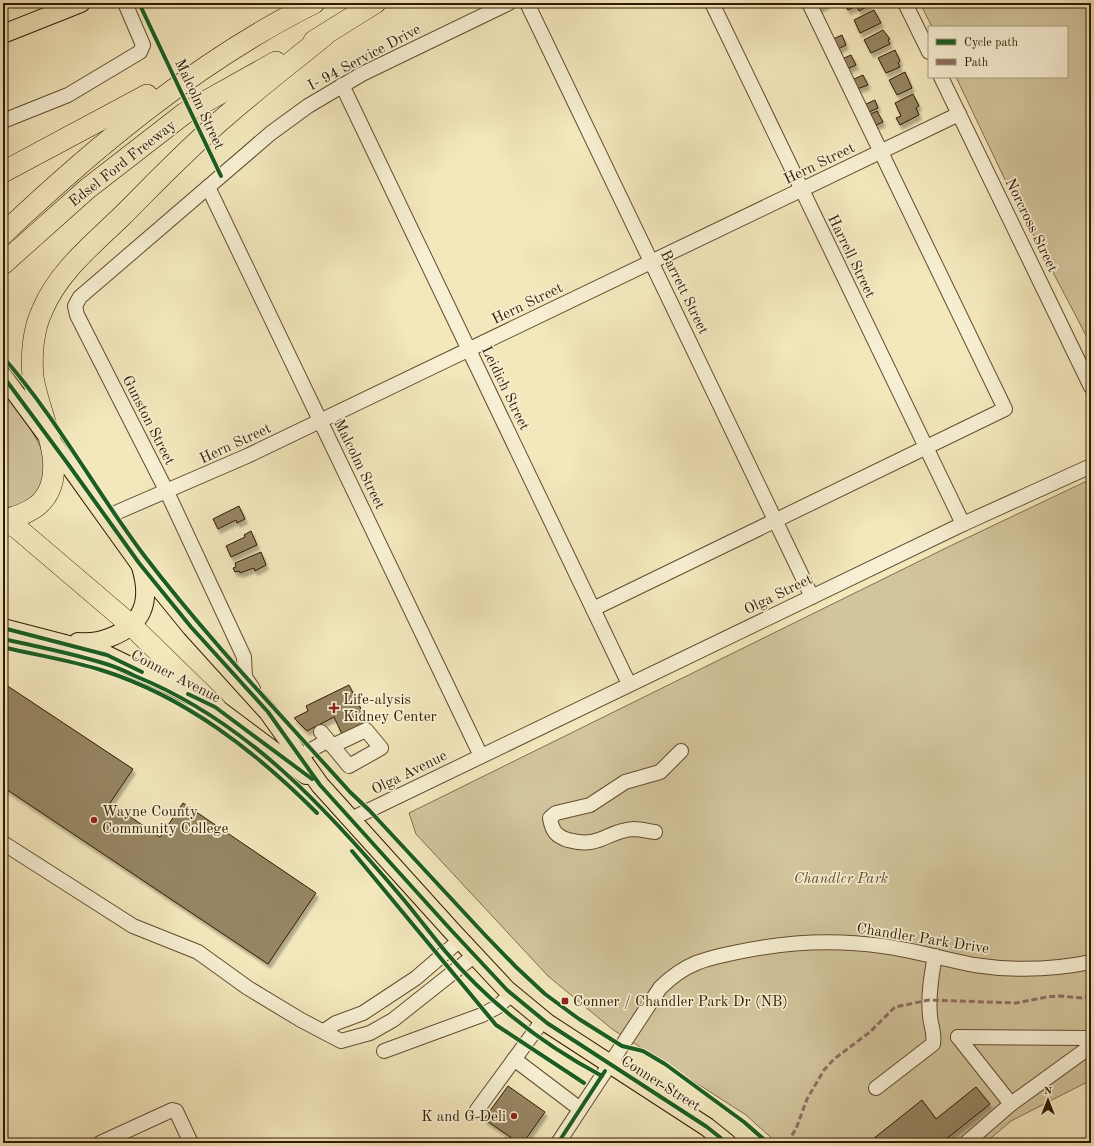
<svg xmlns="http://www.w3.org/2000/svg" width="1094" height="1146" viewBox="0 0 1094 1146" font-family="'Old Standard TT',serif">
<style>
.green{fill:#d2c49c;stroke:#826f4e}
.building{fill:#968562;stroke:#311a00;filter:url(#shadow)}
.lines{fill:none;stroke-linecap:round;stroke-linejoin:round}
.minor-casing{stroke:#624d2f;stroke-width:16}
.major-casing{stroke:#311a00;stroke-width:20}
.highway-casing{stroke:#311a00;stroke-width:22}
.minor{stroke:#f7efd3;stroke-width:14}
.major{stroke:#f3e7bc;stroke-width:18}
.highway{stroke:#f3e7bc;stroke-width:21}
.quiet{stroke:#8d6e63;stroke-width:3;stroke-dasharray:6 3;stroke-linecap:butt}
.cycleway-casing{stroke:#f7efd3;stroke-width:6}
.cycleway{stroke:#1b5e20;stroke-width:4}
.poi-dot{fill:#8f2418;stroke:#f7efd3;stroke-width:1.5}
.labels{text-anchor:middle;stroke-width:3.5;stroke-linejoin:round;paint-order:stroke}
.street-label{font-size:15px;fill:#311a00;stroke:#f7efd3}
.poi-label{font-size:15px;fill:#311a00;stroke:#f7efd3;text-anchor:start}
.park-label{font-size:15px;font-style:italic;fill:#614d2f;stroke:#f7efd3}
</style>
<defs>
<filter id="shadow"><feDropShadow dx="2.5" dy="4.5" stdDeviation="1" flood-color="#0004"/></filter>
</defs>
<rect width="100%" height="100%" fill="#f3e7bc"/>
<filter id="stains"><feTurbulence type="fractalNoise" baseFrequency=".005" numOctaves="4"/><feColorMatrix values="0 0 0 0 .2 0 0 0 0 .09 0 0 0 0 .02 0 0 0 .5 -.17"/></filter>
<radialGradient id="worn" r=".72"><stop offset=".6" stop-color="#630" stop-opacity="0"/><stop offset="1" stop-color="#630" stop-opacity=".3"/></radialGradient>
<g class="green">
<polygon points="920,3 1091,3 1091,345 1008,186 956,77 1067,77 1067,27 932,27"/>
<path d="M3,392C17,409 49,450 47,472C46,485 34,495 26,505L3,508Z"/>
<polygon points="1091,479 1091,1080 1011,1121 985,1143 777,1143 746,1115 612,1029 548,976 416,834 409,813 948,547"/>
</g>
<g class="building">
<polygon points="814,3 827,3 827,4 817,9"/>
<polygon points="846,3 869,3 870,5 859,11 857,6 848,10 844,4"/>
<polygon points="874,10 881,23 860,33 854,20"/>
<polygon points="883,30 890,39 888,40 890,44 871,53 864,40"/>
<polygon points="842,35 846,45 836,50 831,40"/>
<polygon points="895,50 900,61 898,63 900,67 886,73 878,58"/>
<polygon points="851,55 856,65 845,70 840,60"/>
<polygon points="905,72 912,88 897,95 889,80"/>
<polygon points="863,75 868,85 854,90 850,81"/>
<polygon points="913,94 919,106 916,108 919,115 900,125 896,118 901,116 895,103"/>
<polygon points="875,100 878,108 867,113 864,105"/>
<polygon points="877,111 883,122 872,127 867,116"/>
<polygon points="239,506 245,519 237,523 236,520 218,529 213,519"/>
<polygon points="251,531 257,545 231,557 226,546 245,537 244,535"/>
<polygon points="261,552 266,565 255,571 254,568 240,573 239,571 235,572 233,568 236,567 235,563"/>
<polygon points="3,683 133,769 110,803 160,837 183,803 316,893 268,964 3,787"/>
<polygon points="349,685 367,721 342,734 334,717 307,731 294,718 308,711 306,706"/>
<polygon points="508,1086 545,1112 523,1143 519,1143 484,1119"/>
<polygon points="976,1087 990,1104 941,1143 868,1143 922,1100 936,1119"/>
</g>
<g class="lines">
<g class="minor-casing">
<g id="minor">
<polyline points="527,3 812,597"/>
<polyline points="712,3 963,524"/>
<polyline points="905,3 929,52"/>
<polyline points="941,77 1091,387"/>
<polyline points="342,85 629,684"/>
<polyline points="3,121 68,95 140,52 143,45 125,3"/>
<polyline points="208,187 481,756"/>
<polyline points="106,517 247,456 959,114"/>
<polyline points="593,609 1005,409 809,3"/>
<polyline points="253,689 245,677 244,657 167,492 77,315 75,306 80,297 271,133 308,106 362,74 509,3"/>
<polyline points="321,732 349,766 381,748 366,730 332,746"/>
<polyline points="300,756 327,741"/>
<polyline points="351,819 963,524 1091,466"/>
<path d="M655,832C648,831 640,829 634,829C607,830 601,849 568,840C556,836 552,831 550,818L556,813L590,805L625,782L660,772L681,751"/>
<polyline points="3,843 133,926 198,952 248,988 301,1020 341,1041 370,1033 393,1020 475,955"/>
<polyline points="324,1031 336,1023 363,1013 416,978 460,940"/>
<polyline points="958,1037 1091,1038"/>
<polyline points="958,1037 1011,1104"/>
<polyline points="384,1051 482,1015 497,1007 512,994"/>
<polyline points="514,1059 580,1109"/>
<path d="M876,1088L933,1044C935,1033 931,1027 930,1016C928,996 931,977 935,956"/>
<polyline points="477,1110 543,1020"/>
<polyline points="100,1143 172,1110 176,1111 191,1143"/>
<path d="M558,1143L660,988C685,963 704,959 738,952C785,942 833,939 882,946C913,950 943,959 974,965C1013,971 1052,970 1091,962"/>
<polyline points="966,1143 1011,1104 1091,1046"/>
</g>
</g>
<g class="major-casing">
<g id="major">
<polyline points="3,34 81,3"/>
<polyline points="3,376 68,464 139,563 191,627 268,712 320,785 451,930 507,990 547,1023 707,1127 727,1143"/>
<polyline points="3,628 107,655 215,707 306,775"/>
<path d="M78,642C90,643 99,642 111,637C144,624 151,600 141,567"/>
</g>
</g>
<g class="highway-casing">
<g id="highway">
<polyline points="314,41 375,3"/>
<polyline points="3,172 147,95"/>
<path d="M3,234C96,146 198,61 314,3"/>
<polyline points="3,264 87,189 185,113 276,62"/>
<polyline points="3,521 17,528 132,626 215,707"/>
<path d="M4,521C17,516 33,512 43,500C70,468 38,413 33,377C31,356 33,330 42,311C58,272 92,245 122,216C156,182 189,147 226,116C258,88 292,62 325,35"/>
</g>
</g>
<use href="#minor" class="minor"/>
<use href="#major" class="major"/>
<use href="#highway" class="highway"/>
<polyline class="quiet" points="787,1143 796,1129 807,1099 824,1070 834,1059 870,1032 895,1007 929,1000 1016,1003 1047,997 1060,996 1083,998 1091,995"/>
<g class="cycleway-casing">
<g id="cycleway">
<polyline points="139,3 221,176"/>
<path d="M3,357C56,417 95,490 143,554C207,638 280,714 350,792L369,810L485,935L516,967L545,994L579,1019L622,1046L643,1051L665,1064L744,1122L768,1143"/>
<polyline points="3,376 68,464 139,563 191,627 268,712 320,785 451,930 507,990 547,1023 707,1127 727,1143"/>
<polyline points="3,628 107,655 142,672"/>
<path d="M3,639C36,646 71,653 103,663C114,666 125,671 135,676C247,721 328,810 404,900C418,917 431,934 445,951C489,1003 542,1044 602,1076"/>
<path d="M3,647C35,655 69,660 101,670C185,696 256,752 317,813"/>
<polyline points="188,694 215,707 312,779"/>
<polyline points="352,851 496,1025 584,1083"/>
<polyline points="558,1143 605,1071"/>
</g>
</g>
<use href="#cycleway" class="cycleway"/>
</g>
<g class="poi-dot">
<path d="M332 702h4v4h4v4h-4v4h-4v-4h-4v-4h4z"/>
<circle cx="94" cy="820" r="4"/>
<rect x="561" y="997" width="8" height="8" rx="2"/>
<circle cx="514" cy="1116" r="4"/>
</g>
<g class="labels">
<g class="street-label">
<text transform="translate(364 57) rotate(-28)" y="5">I- 94 Service Drive</text>
<text transform="translate(200 104) rotate(65)" y="5">Malcolm Street</text>
<text transform="translate(122 163) rotate(-38)" y="5">Edsel Ford Freeway</text>
<text transform="translate(819 163) rotate(-26)" y="5">Hern Street</text>
<text transform="translate(1032 225) rotate(64)" y="5">Norcross Street</text>
<text transform="translate(852 256) rotate(64)" y="5">Harrell Street</text>
<text transform="translate(685 292) rotate(64)" y="5">Barrett Street</text>
<text transform="translate(527 303) rotate(-26)" y="5">Hern Street</text>
<text transform="translate(506 388) rotate(64)" y="5">Leidich Street</text>
<text transform="translate(149 420) rotate(63)" y="5">Gunston Street</text>
<text transform="translate(235 443) rotate(-25)" y="5">Hern Street</text>
<text transform="translate(360 464) rotate(64)" y="5">Malcolm Street</text>
<text transform="translate(778 594) rotate(-26)" y="5">Olga Street</text>
<text transform="translate(176 676) rotate(27)" y="5">Conner Avenue</text>
<text transform="translate(409 772) rotate(-26)" y="5">Olga Avenue</text>
<text transform="translate(923 938) rotate(9)" y="5">Chandler Park Drive</text>
<text transform="translate(661 1083) rotate(32)" y="5">Conner Street</text>
</g>
<g class="poi-label">
<text x="343" y="704">Life-alysis<tspan x="343" dy="17">Kidney Center</tspan></text>
<text x="102" y="816">Wayne County<tspan x="102" dy="17">Community College</tspan></text>
<text x="573" y="1006">Conner / Chandler Park Dr (NB)</text>
<text x="506" y="1121" text-anchor="end">K and G Deli</text>
</g>
<g class="park-label">
<text x="841" y="883">Chandler Park</text>
</g>
</g>
<rect width="1094" height="1146" fill="none" stroke="#f3e7bc" stroke-width="16"/>
<rect x="4" y="4" width="1086" height="1138" fill="none" stroke="#311a00" stroke-width="2"/>
<rect x="8" y="8" width="1078" height="1130" fill="none" stroke="#311a00"/>
<rect x="928" y="26" width="140" height="52" fill="#f7efd3" stroke="#a89a7f"/>
<rect x="936" y="39" width="20" height="6" fill="#1b5e20" stroke="#a89a7f"/>
<text x="964" y="46" font-size="12" fill="#311a00">Cycle path</text>
<rect x="936" y="59" width="20" height="6" fill="#8d6e63" stroke="#a89a7f"/>
<text x="964" y="66" font-size="12" fill="#311a00">Path</text>
<g transform="translate(1048 1100)" stroke="#f7efd3" stroke-width="3" paint-order="stroke">
<path d="M0-3L7 15L0 10L-7 15Z" fill="#311a00"/>
<text y="-6" font-size="11" font-weight="bold" text-anchor="middle" fill="#311a00">N</text>
</g>
<rect width="100%" height="100%" filter="url(#stains)"/>
<rect width="100%" height="100%" fill="url(#worn)"/>
</svg>
